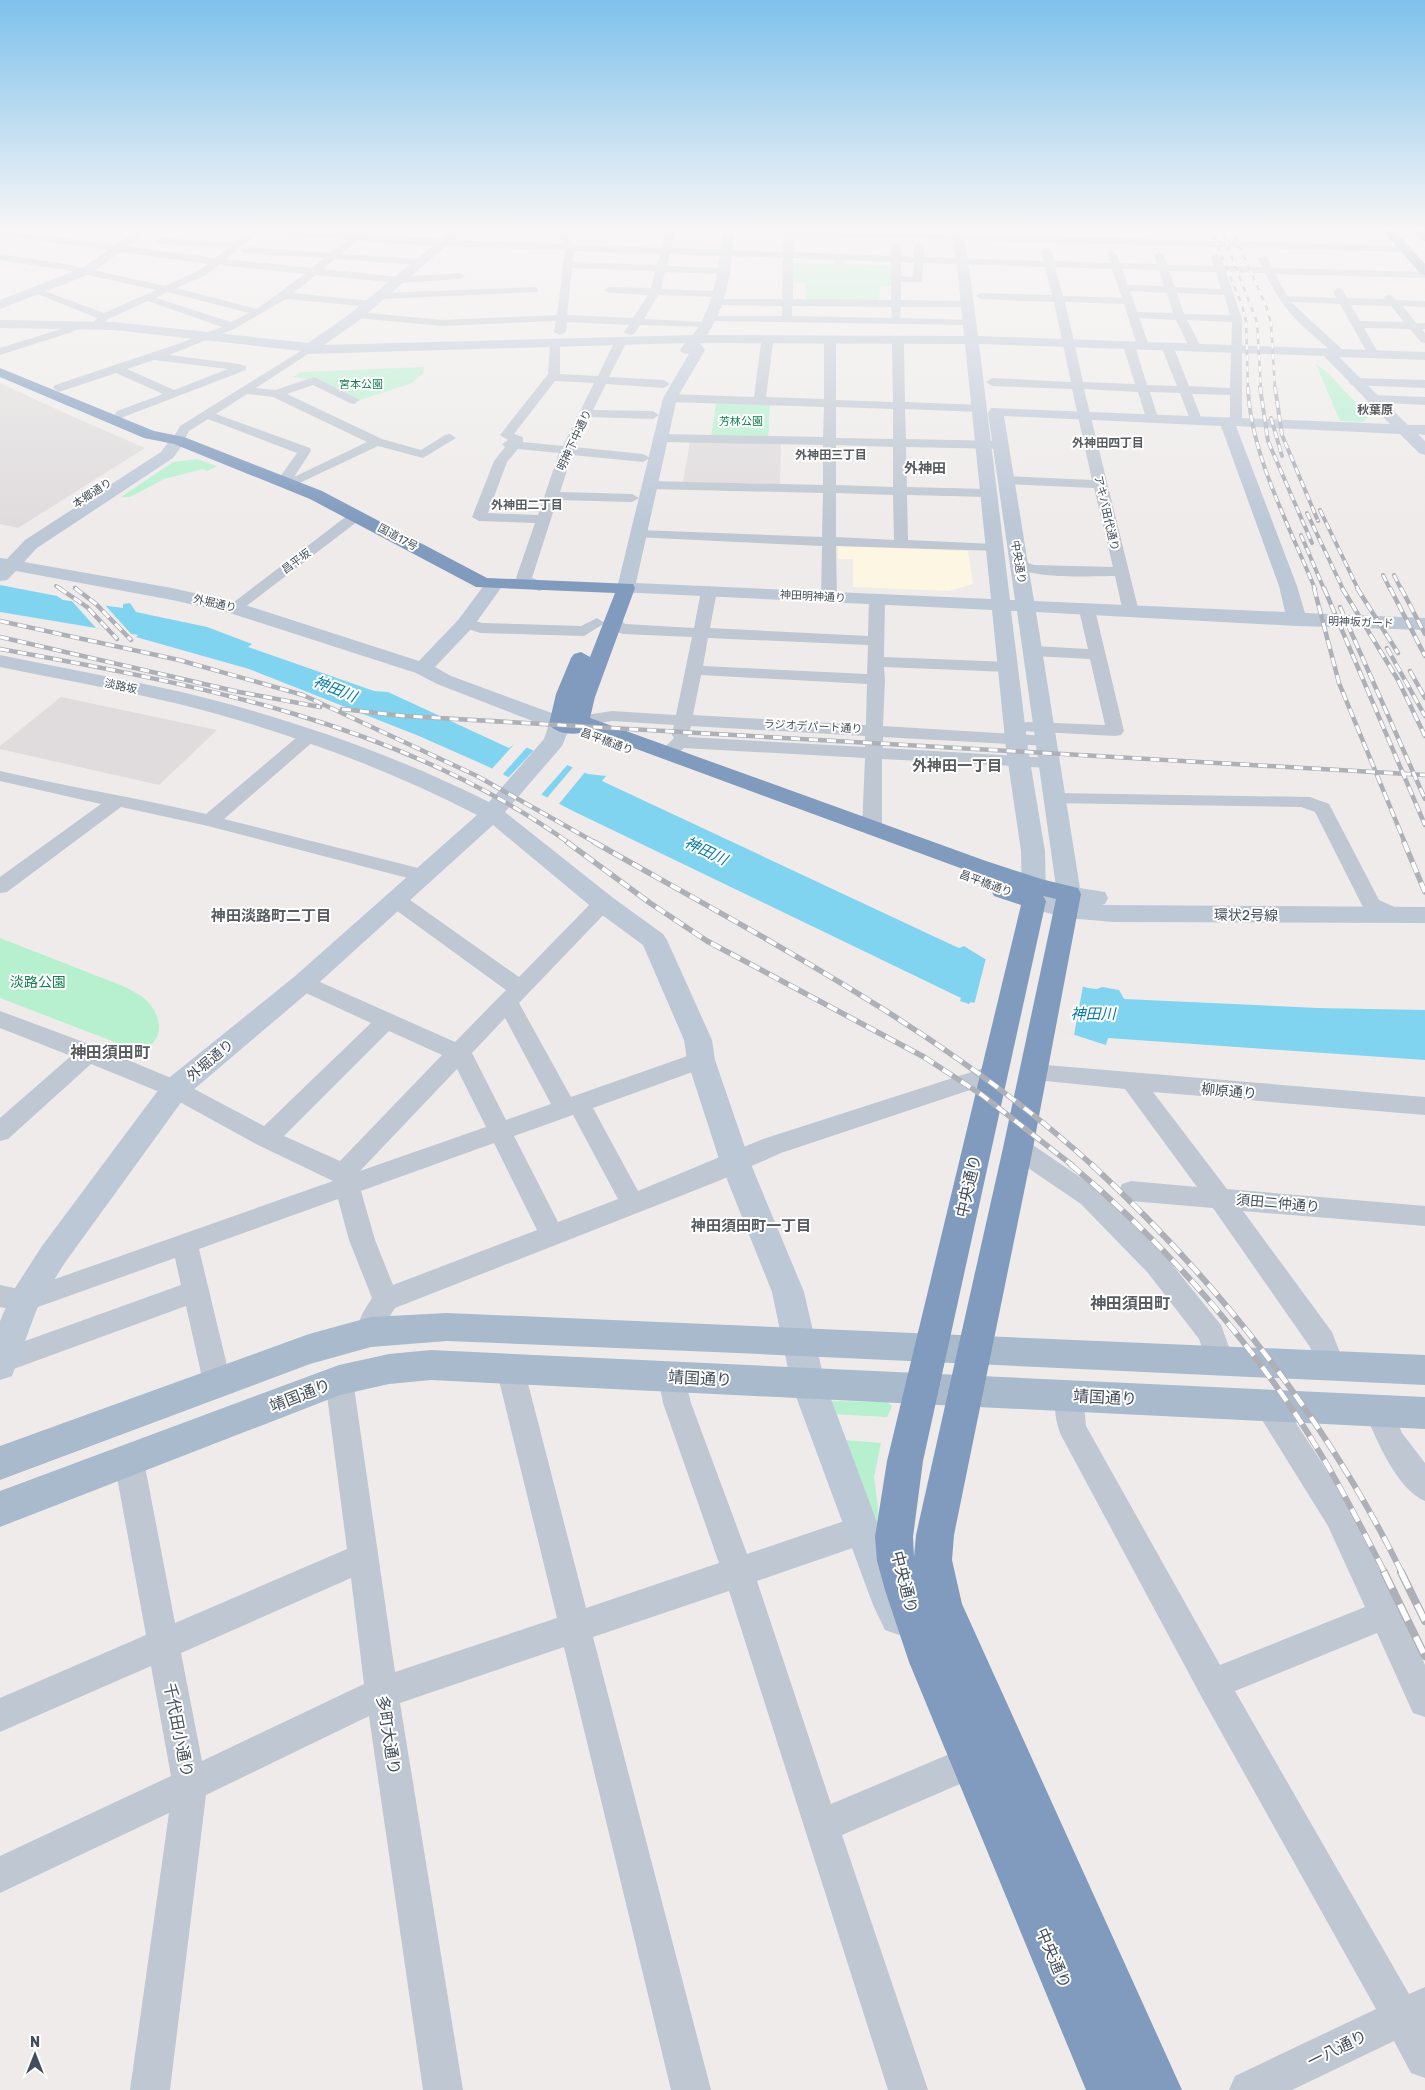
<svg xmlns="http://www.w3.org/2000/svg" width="1425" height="2090" viewBox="0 0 1425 2090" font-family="Rubik,'Noto Sans JP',sans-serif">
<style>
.commercial{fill:#fcf6e2}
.education{fill:#e0dcdd}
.green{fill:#b6f0cf}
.water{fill:#80d4f0}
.pier{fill:#efebeb}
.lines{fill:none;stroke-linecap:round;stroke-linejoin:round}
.street{fill:#bec7d2;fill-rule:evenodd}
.secondary{fill:#bdc8d7;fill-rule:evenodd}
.primary{fill:#a9bacd;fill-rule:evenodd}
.highway{fill:#809bbe;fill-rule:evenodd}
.rail-far5-casing{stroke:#adb0b7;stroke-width:2.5}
.rail-far4-casing{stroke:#adb0b7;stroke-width:4}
.rail-far3-casing{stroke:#adb0b7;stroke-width:4.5}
.rail-far2-casing{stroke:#adb0b7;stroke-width:5.5}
.rail-far1-casing{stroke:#adb0b7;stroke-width:6}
.rail-casing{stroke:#adb0b7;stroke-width:8}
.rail-far5{stroke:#fff;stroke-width:2;stroke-dasharray:5.5;stroke-linecap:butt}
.rail-far4{stroke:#fff;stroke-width:2.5;stroke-dasharray:7;stroke-linecap:butt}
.rail-far3{stroke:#fff;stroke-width:3;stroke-dasharray:9;stroke-linecap:butt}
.rail-far2{stroke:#fff;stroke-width:4;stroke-dasharray:11;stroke-linecap:butt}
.rail-far1{stroke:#fff;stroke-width:4.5;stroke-dasharray:14;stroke-linecap:butt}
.rail{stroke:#fff;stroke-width:5.5;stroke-dasharray:18;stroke-linecap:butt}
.labels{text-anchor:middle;stroke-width:4;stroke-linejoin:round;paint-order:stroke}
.far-park-label{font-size:11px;fill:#117e4c;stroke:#fff}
.far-street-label{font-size:11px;fill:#434e5a;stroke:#fff}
.far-neighbourhood-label{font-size:12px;font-weight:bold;fill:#585c61;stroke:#fff}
.far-quarter-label{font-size:14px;font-weight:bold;fill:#585c61;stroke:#fff}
.street-label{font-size:14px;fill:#434e5a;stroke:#fff}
.park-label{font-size:14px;fill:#117e4c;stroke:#fff}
.water-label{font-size:15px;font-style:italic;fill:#057ca4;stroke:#fff}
.neighbourhood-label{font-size:15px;font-weight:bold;fill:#585c61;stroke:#fff}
.quarter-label{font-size:16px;font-weight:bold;fill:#585c61;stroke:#fff}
.near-street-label{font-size:16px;fill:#434e5a;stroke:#fff}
</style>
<rect width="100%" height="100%" fill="#efebeb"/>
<polygon class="commercial" points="838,546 968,551 973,584 949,591 853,587 853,559 838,559"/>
<g class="education">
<polygon points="0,383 67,414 145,448 18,528 0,524"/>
<polygon points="690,442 781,443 780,484 683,482"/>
<polygon points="61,697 217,730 159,785 0,749 0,746"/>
</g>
<g class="green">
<polygon points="835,259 843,260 843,264 891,266 891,286 880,286 879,301 806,301 805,283 792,282 792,263 834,264"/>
<polygon points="1316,364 1327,372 1369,417 1363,422 1340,421"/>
<polygon points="424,367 423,373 412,383 360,400 315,380 293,377 301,372"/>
<polygon points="716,403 770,404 768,438 711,437"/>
<polygon points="197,459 217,466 207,471 203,469 164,479 130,497 121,497 173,462"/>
<path d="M0,938L123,986C129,989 135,992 141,996C162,1011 169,1043 138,1051L0,998Z"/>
<polygon points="830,1401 888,1402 892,1406 887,1417 832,1414"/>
<polygon points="844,1440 881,1443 874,1477 881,1532"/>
</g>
<polygon class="water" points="0,585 57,596 63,600 123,608 123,604 130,603 136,612 207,627 252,644 248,647 374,691 388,692 509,748 516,743 588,774 606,776 602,781 948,943 959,948 964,946 985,959 1088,988 1097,989 1102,987 1119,990 1124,999 1318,1008 1425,1010 1425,1060 1108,1038 1106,1045 971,1002 969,1004 960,1001 961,998 573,811 489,767 419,736 249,669 136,637 138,635 0,612"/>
<g class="pier">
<polygon points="70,599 105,605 133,636 96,628"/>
<polygon points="517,741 528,746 501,776 490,771"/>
<polygon points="535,749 569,763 540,796 507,779"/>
<polygon points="574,766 586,771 558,805 546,799"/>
<polygon points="986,958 1083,986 1074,1035 974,1005"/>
</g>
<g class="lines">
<g class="street">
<path d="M0,230L215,258L227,248L159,244L154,241L159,238L234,243L251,230H262L226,259L312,268L324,258L244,253L239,250L244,247L330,253L359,230H370L341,254L420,259L425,262L420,265L335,259L323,269L398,277L460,273L465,276L460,279L399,283L316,275L294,293L371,301L376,304L371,307L286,299L234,329L169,355L239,364L246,366V370L121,418L117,417L115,414L117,411L163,394L116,373L59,392L53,388L55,385L178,344L222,327L148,301L108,319L101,327H93L92,325L97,318L30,291L35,288L39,289L104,313L156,290L65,270L0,260V254L65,264L165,286L198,271L208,264L0,235ZM219,265L305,274L257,309L176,288L206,275ZM167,292L249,313L231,322L156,298ZM154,360L228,369L174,390L127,369Z"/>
<path d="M553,230H563L574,245L662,248L666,230H676L671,248L783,252V242L788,239L793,242V252L891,256V246L896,243L901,246V256L914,257V246L919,243L924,246V257L1044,261L1041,250L1046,247L1051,250L1054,261L1110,263L1107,254L1112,251L1117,254L1120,263L1157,264L1154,255L1159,252L1164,255L1167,265L1214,266L1211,257L1216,254L1221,257L1224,266L1262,267L1258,259L1263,256L1267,257L1272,268L1425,272V278L1275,274L1287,296L1336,298L1333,291L1338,288L1342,289L1347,298L1385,299L1384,297L1389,294L1397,300L1425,301V307L1403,306L1416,323H1425V329H1422L1425,333V343L1421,342L1410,329L1364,328L1379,354L1373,357L1369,356L1340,304L1291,302L1345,352L1343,354H1335C1302,326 1285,314 1265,273L1226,272L1242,319V419L1227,426L1221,422L1230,417V395L1192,394L1202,420L1196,424L1190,420L1180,393L1150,392L1158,418L1152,422L1146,418L1138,392L1084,389L1139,612L1131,617L1123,612L1115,576C1095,576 1024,580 1013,564L1020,560L1034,565L1113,567L1094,488L1007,484L1000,480L1007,476L1092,480L1072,389L992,386L986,382L992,378L1071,382L1054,302L981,299L976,296L981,293L1052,295L1045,267L923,263L922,282H901V300L966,301L971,304L966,307H901L900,318L972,320V324L968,325L710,321L706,320V316H782V306L719,305L714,302L719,299H782L783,258L670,254L667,266L724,268L729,271L724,274L665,272L661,289L721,291L726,294L721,297L658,295L644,319L705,322L709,323V327L640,325L634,334L630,335L624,332L629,325L567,322L566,332L560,335L554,332L556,321L443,326L357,318L352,315L357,312L443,320L557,315L565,250L442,246L437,243L442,240L564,244ZM574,251L660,254L657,265L573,262ZM793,258L891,262V300L793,299ZM901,262L914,263L913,277L901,276ZM1055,267L1112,269L1122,298L1063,296ZM572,268L655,271L651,288L609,287L604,290L609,293L648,295L633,318L567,315ZM1122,269L1159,270L1164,286L1128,285ZM1169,271L1216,272L1221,289L1175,287ZM1130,291L1167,293L1173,313L1137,312ZM1177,293L1224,295L1230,315L1184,314ZM1065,302L1124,304L1137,345L1143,348L1149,345L1139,318L1176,320L1189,347L1195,350L1201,347L1187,320L1232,322L1230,388L1189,386L1175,351L1169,348L1163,351L1177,386L1147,385L1136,349L1130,346L1124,349L1135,384L1083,382ZM1351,305L1391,306L1404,322L1360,321ZM792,306L891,307L892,318L792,316Z"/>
<polygon points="693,230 800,230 1405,246 1410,249 1405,252 698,233"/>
<polygon points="534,287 538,288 538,292 381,299 376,296 381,293"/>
<polygon points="71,326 77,329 75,331 0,355 0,348"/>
<path d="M767,340L773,343L766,397L824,399V344L830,341L836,344V400L893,402L892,344L898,341L904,344L905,402L982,405L984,408L978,412L905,409L906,439L1001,441L1007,445L1001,449L906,447L907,487L988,489L995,493L988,497L907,495L908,540L994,544L999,545L1001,548L999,551L836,546L837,597L829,602L821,597L822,546L634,537L632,534L634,531L639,530L822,537L823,493L651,489L644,485L651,481L823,485V445L661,442L655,438L661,434L823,437L824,407L670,402L664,398L670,394L754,397L761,343ZM836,407L893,409V439L836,438ZM836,445L893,447V487L836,485ZM836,493L893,495L894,540L836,537Z"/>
<path d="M619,342L625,345L609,377L664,380L670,384L664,388L606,384L593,410L653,411L659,415L653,419L590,417L575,447L643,454L650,458L643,462L572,455L560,492L632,494L639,498L632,502L557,500L532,578L545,583L548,586L540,591L522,586L516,578L535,523L479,521L472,517L494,461L505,447L502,444L508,440L500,435L548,374L550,345H558L560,347V374L598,376L613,345ZM555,381L594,383L563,446L523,442V437L514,434ZM518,449L559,453L538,515L488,513L507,462Z"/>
<path d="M304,349L310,352L308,354L256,388L275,390L314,377L360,400L354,404L350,403L313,385L287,394L382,439L421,450L445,435L450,434L456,438L423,458L378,446L289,488L277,481L297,453L208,419L189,431L183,443H173L172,440L180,426ZM247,394L273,397L367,442L294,477L311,451L310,448L216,414Z"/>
<polygon points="1355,378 1425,380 1425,388 1351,385 1349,382"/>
<polygon points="1372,395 1425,397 1425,405 1368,402 1366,399 1368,396"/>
<polygon points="357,511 364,515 362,518 240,611 230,611 227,608 230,605 352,512"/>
<path d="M709,586L717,591L710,628L868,636L869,599L872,596H882L885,599L884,657L1009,662L1015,664L1017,667L1015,670L1009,672L884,667L885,680L883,726L1047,736L1053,737L1056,741L1053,745L1047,746L883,737V748L1050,758L1056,759L1059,763L1056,767L1050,768L882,759V828L879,832H865L862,828L865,758L684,748C676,755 672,761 661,758L658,754L674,738L672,735L674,725L612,721L579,726L573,725L570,721L573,717L612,711L676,715L692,637L623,634L609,629L606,622L614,617L620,619L625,624L694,628L701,591ZM708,638L868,645L867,674L703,666ZM701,675L867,684L866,725L693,715ZM691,726L865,736V747L688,737Z"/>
<polygon points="1087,605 1095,610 1124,731 1121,735 1115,736 1022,731 1019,727 1022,723 1028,722 1105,725 1090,659 1034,656 1026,651 1034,646 1088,649 1079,610"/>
<polygon points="466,618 482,623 581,626 597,618 605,623 584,636 480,633 460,626 458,623"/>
<path d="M309,731L315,732L318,736L315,740L224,819L430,871L433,876L430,881L423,882L208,826L121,807L7,892L0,893V877L101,804L0,781V771C69,787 138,798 206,814L303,732Z"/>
<polygon points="1055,793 1310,797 1329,804 1379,900 1401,910 1404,915 1401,920 1394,922 1387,920 1364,909 1315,812 1301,807 1048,803 1046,799 1048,795"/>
<path d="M396,893L403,895L519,977L596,898L603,896L610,898L613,903L610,908L519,1003L571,1097L693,1054L701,1052L709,1054L712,1060L709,1066L593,1108L638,1191L763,1139L987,1067L995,1064L1003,1067L1006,1073L1003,1079L781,1153L716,1182L395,1308L386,1322L381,1340L371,1344L361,1340C354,1324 363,1312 372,1298L349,1240L338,1199L199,1249L231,1382L227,1391L217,1395L207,1391L203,1382L186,1306L0,1374V1350L181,1285L175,1258L24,1312L0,1307V1285L24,1290L333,1181L258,1145L167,1095L91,1064L8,1139L0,1141V1118L71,1056L0,1028V1011L97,1047L183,1083L264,1126L371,1023L295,988L292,983L295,978L303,975L311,978L455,1042L506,990L389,905L386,900L389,895ZM505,1018L551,1104L506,1120L472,1053ZM389,1031L442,1055L340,1161L284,1136ZM457,1069L486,1127L360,1171ZM573,1115L618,1199L558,1222L514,1136ZM494,1143L537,1230L393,1285L375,1240L361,1191Z"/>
<polygon points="1034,1064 1425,1097 1425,1115 1153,1092 1227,1189 1425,1206 1425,1226 1243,1211 1332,1332 1345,1366 1341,1375 1331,1378 1321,1375 1310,1347 1213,1208 1131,1201 1122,1198 1119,1191 1122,1184 1131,1181 1197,1187 1125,1089 1026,1079 1023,1073 1026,1067"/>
<polygon points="1018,1139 1027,1141 1099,1190 1166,1257 1221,1325 1234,1361 1230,1370 1220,1373 1210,1370 1199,1339 1148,1273 1081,1204 1009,1155 1006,1148 1009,1141"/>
<path d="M510,1356L520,1359L524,1368L586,1608L719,1563L663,1403L658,1376L662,1367L672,1363L682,1367L691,1403L747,1554L862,1515L873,1519L877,1530L873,1541L757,1581L831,1804L971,1745L983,1750L988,1762L983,1774L842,1835L928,2090H888L729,1591L593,1637L711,2090H671L564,1647L400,1703L463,2090H423L369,1716L206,1795L170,2090H130L169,1813L0,1893V1856L171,1776L151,1666L0,1732V1698L146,1635L114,1461L119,1451L129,1447L139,1451L144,1461L175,1623L347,1549L325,1380L329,1371L339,1367L349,1371L353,1380L395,1672L557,1618L496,1368L500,1359ZM351,1578L364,1684L202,1761L181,1653Z"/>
<path d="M1069,1382L1079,1386L1083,1395L1086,1426L1220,1665L1365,1607L1328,1526L1259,1415L1255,1406L1259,1397L1269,1393L1279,1397L1350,1506L1397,1603L1425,1665V1717L1413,1713L1377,1633L1235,1691L1409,1994L1425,1987V2078L1411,2073L1394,2041L1292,2090H1229L1235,2076L1376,2009L1201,1696L1062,1437C1055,1423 1052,1401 1059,1386Z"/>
<path d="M1378,1397L1388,1401L1402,1433L1425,1463V1501C1397,1490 1375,1437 1364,1410L1368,1401Z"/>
</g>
<g class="secondary">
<polygon points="137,230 150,230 90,274 0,309 0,300 82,268"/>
<path d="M247,230H302L441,239L452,230H465L357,322L324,345L693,335C716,304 718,267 723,230H735C731,268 728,303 707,335L964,336L957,266L950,230H962L969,266L978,336L1425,352V360L1339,357L1408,425H1425V435L1418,434L1425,441V455L1419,453L1400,434L1236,426L1297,586L1305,613L1425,618V630L1297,626L1036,612L1080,888L1105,892L1108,898L1105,904L1101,905L1425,907V923L1113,922L1067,918L1025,907L1022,901L1021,851L1006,749L992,610L619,592L617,588L663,398L689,354L682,353L680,350L685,343L308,354L302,351L114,330L0,328V320L114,322L308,343L347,316L433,246L253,233ZM700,343L965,344L991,599L636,583L677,398L705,350ZM979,344L1324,356L1390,424L991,408L988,413L1015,600H1010ZM1004,416L1221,426L1279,586L1285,612L1034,601ZM1011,611H1017L1057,894L1060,900L1069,902L1046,896L1045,851L1028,749Z"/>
<path d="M178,435L186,440L173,458L37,548L24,562L172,588L242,604L419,661L459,619L487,581H501L503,585L473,627L435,667L451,676L568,719L571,724L562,746L505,812L612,897L663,934L667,940L712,1040L715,1060L750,1162L804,1292L825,1383L880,1530L918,1616L913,1630L899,1635L885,1630L873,1605L791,1383L772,1292L720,1162L687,1060L684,1040L643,945L594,909L493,825L312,989L185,1097L64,1264L38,1306L12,1376L0,1380V1321L13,1291L42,1246L165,1081L294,977L477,815C382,766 282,730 179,704C120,690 59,679 0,667V655C62,668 125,679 186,693C291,719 393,754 489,802L544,739L548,727L437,684L416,673L230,613L172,600L16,571L7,580L0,581V558L7,559L25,540L161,452L172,437Z"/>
</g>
<g class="primary">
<polygon points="447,1313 1425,1355 1425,1385 737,1353 447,1341 371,1347 310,1364 0,1480 0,1446 309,1334 371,1317"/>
<polygon points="431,1350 1425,1397 1425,1429 431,1380 389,1384 340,1395 0,1527 0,1491 339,1365 389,1354"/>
</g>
<g class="highway">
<polygon points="1382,230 1394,230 1425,264 1425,275 1421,274"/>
<polygon points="1413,230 1425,230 1425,241 1421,239"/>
<path d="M0,368L154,431L184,437L322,491L487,578L633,584L635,588L595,697L590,718L986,861L1041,879L1078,888L1081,894L1033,1148L954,1535L952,1560L962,1604L1182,2090H1086L909,1662L885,1590L877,1561L875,1537L887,1461L1021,905L994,896L991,890L994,884L1001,883L582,729L580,733C570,735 555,733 549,724L556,694L571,658L574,654L581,652L590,657L615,593L476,587L310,499L174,444L144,438L0,377ZM1043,896L1056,899L1003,1148L916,1535L914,1557L913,1537L923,1461L1046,901Z"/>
</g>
<g class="rail-far5-casing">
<g id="rail-far5">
<polyline points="1211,230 1242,305 1246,321 1248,389"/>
<polyline points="1221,230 1257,322 1261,389"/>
<polyline points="1232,230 1266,306 1271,323 1275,389"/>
</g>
</g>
<g class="rail-far4-casing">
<g id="rail-far4">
<path d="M1248,387C1250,454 1290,527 1315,589"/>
<polyline points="1260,387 1268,441 1312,543"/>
<polyline points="1275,387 1282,435 1318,521"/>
<polyline points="1271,418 1282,456"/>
<polyline points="1320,510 1358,589"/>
<polyline points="1307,513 1343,589"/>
<polyline points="1301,535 1324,589"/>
<polyline points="1383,575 1390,589"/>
<polyline points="1394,575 1401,589"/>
<polyline points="56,586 61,589"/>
<polyline points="75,588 77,589"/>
</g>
</g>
<g class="rail-far3-casing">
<g id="rail-far3">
<polyline points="59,588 87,607 117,639"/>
<polyline points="75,588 96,604 131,640"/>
<polyline points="1314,588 1339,683 1405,843"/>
<polyline points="1324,588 1425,825"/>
<polyline points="1342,588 1398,680 1425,736"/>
<polyline points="1357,588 1398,653"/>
<polyline points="1390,588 1425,656"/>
<polyline points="1401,588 1425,634"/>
<polyline points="1340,607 1425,799"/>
<polyline points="0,621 179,660 303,695 477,776 596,843"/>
<polyline points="0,637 239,692 320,707"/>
<polyline points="1387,648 1425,716"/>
<path d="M0,649C199,685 401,723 569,843"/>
<polyline points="1410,671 1425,698"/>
<polyline points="342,709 404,716 1425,775"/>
</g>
</g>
<g class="rail-far2-casing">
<g id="rail-far2">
<polyline points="567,842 650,903 707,941 924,1057 982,1095 1072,1165"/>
<path d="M594,842C764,938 947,1033 1092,1165"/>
<polyline points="1404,842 1425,892"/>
</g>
</g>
<g class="rail-far1-casing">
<g id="rail-far1">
<path d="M1070,1164C1166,1244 1256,1346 1320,1453C1344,1492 1364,1533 1385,1573"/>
<path d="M1091,1164C1216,1279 1327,1420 1402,1573"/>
</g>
</g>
<g class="rail-casing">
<g id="rail">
<polyline points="1384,1572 1425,1656"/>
<polyline points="1401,1572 1425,1621"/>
</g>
</g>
<use href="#rail-far5" class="rail-far5"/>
<use href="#rail-far4" class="rail-far4"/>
<use href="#rail-far3" class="rail-far3"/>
<use href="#rail-far2" class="rail-far2"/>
<use href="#rail-far1" class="rail-far1"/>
<use href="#rail" class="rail"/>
</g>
<linearGradient id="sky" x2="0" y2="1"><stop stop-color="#7ec1eb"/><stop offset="0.44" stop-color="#f8f6f6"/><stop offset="1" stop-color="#f8f6f6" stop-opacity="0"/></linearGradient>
<rect width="1425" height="522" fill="url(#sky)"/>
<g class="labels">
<g class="far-park-label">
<text x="361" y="388">宮本公園</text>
<text x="741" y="425">芳林公園</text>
</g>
<g class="far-street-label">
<text transform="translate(574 440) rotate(-65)" y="4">明神下中通り</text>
<text transform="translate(92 493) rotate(-33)" y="4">本郷通り</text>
<text transform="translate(1107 513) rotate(77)" y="4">アキバ田代通り</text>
<text transform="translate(398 537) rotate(28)" y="4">国道17号</text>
<text transform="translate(296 561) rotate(-37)" y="4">昌平坂</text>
<text transform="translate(1019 562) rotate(81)" y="4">中央通り</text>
<text transform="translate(813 596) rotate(3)" y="4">神田明神通り</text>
<text transform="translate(215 603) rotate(13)" y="4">外堀通り</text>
<text transform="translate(1361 622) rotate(2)" y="4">明神坂ガード</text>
<text transform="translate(121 686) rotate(12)" y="4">淡路坂</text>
<text transform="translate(813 726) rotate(3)" y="4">ラジオデパート通り</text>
<text transform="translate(607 741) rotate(20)" y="4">昌平橋通り</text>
<text transform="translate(986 883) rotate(20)" y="4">昌平橋通り</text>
</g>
<g class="far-neighbourhood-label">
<text x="1375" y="414">秋葉原</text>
<text x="1108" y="447">外神田四丁目</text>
<text x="831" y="459">外神田三丁目</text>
<text x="527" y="509">外神田二丁目</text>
</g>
<g class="far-quarter-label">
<text x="925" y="473">外神田</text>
</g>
<g class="street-label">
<text transform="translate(1246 915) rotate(1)" y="5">環状2号線</text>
<text transform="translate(210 1060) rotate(-40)" y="5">外堀通り</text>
<text transform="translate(1229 1091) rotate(5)" y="5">柳原通り</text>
<text transform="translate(1278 1203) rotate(5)" y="5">須田二仲通り</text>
</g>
<g class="park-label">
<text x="38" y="987">淡路公園</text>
</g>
<g class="water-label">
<text transform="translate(335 689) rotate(22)" y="5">神田川</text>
<text transform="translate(706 851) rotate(26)" y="5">神田川</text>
<text x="1093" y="1019">神田川</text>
</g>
<g class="neighbourhood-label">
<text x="957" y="771">外神田一丁目</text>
<text x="271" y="921">神田淡路町二丁目</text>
<text x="751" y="1231">神田須田町一丁目</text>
</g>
<g class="quarter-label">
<text x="110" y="1058">神田須田町</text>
<text x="1130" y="1309">神田須田町</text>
</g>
<g class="near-street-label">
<text transform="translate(968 1186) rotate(-77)" y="6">中央通り</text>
<text transform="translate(700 1378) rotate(3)" y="6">靖国通り</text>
<text transform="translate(300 1395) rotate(-21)" y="6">靖国通り</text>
<text transform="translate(1105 1397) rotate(3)" y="6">靖国通り</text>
<text transform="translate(905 1582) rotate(76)" y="6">中央通り</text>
<text transform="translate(179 1730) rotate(79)" y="6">千代田小通り</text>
<text transform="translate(389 1735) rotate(81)" y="6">多町大通り</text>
<text transform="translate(1054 1958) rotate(67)" y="6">中央通り</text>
<text transform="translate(1337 2048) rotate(-26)" y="6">一八通り</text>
</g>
</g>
<g transform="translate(35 2055)" stroke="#ffffff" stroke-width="4" paint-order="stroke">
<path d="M0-4L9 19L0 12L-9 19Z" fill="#434e5a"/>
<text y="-8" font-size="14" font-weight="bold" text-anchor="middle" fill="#434e5a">N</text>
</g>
</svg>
